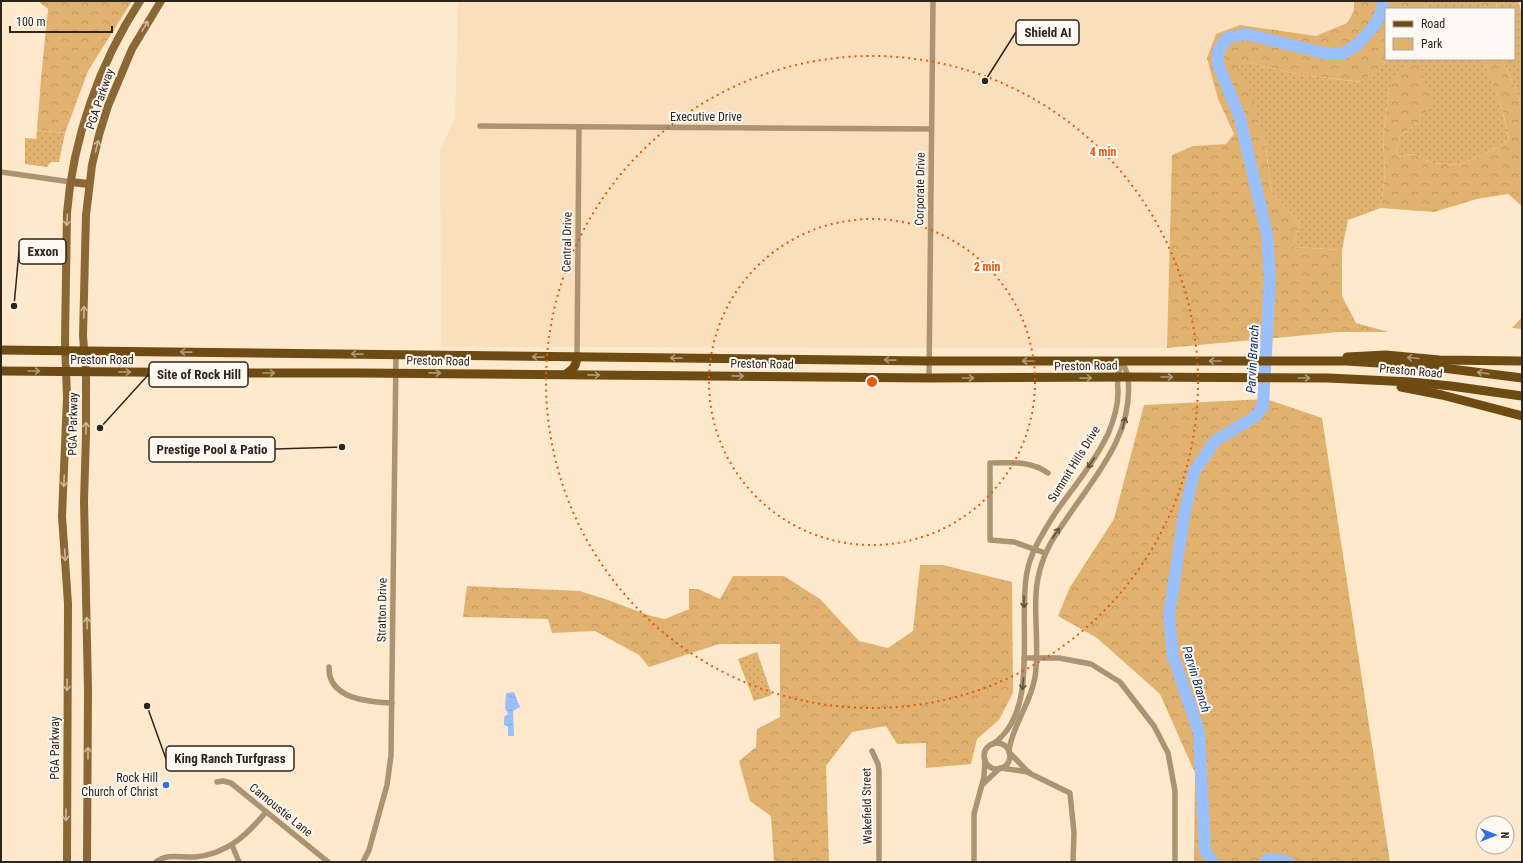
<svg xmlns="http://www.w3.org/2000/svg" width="1523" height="863" viewBox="0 0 1523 863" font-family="'Roboto Condensed',sans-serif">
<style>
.built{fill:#fadfbc}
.green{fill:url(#green-dots)}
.forest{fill:url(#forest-crowns)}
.water{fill:url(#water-ripples)}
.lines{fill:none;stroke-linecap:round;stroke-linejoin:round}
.river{stroke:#9abffd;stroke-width:12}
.minor{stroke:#ac9372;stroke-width:5.5}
.secondary{stroke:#8b6833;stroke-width:8}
.primary{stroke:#6d4b13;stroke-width:9}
.oneway{stroke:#cab89d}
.oneway2{stroke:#ae9978}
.oneway3{stroke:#60513e}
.ring{fill:none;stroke:#e8590c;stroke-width:2;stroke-dasharray:2 4}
.poi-dot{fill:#3371df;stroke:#fef9f3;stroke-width:1.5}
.labels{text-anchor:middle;stroke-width:4;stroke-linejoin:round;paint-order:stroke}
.street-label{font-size:12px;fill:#2e251b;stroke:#fef9f3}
.poi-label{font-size:12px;fill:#2e251b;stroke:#fef9f3;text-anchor:end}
.water-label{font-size:13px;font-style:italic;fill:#0a2f71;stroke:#fef9f3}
.centre{fill:#e8590c;stroke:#fef9f3;stroke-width:2}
.ring-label{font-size:12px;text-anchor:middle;font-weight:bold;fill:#e8590c;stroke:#fef9f3;stroke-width:4;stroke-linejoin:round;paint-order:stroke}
.leader{fill:none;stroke:#2e251b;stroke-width:1.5}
.callout-dot{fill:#2e251b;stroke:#fef9f3;stroke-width:1.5}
.callout{fill:#fef9f3;stroke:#2e251b;stroke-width:1.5}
.callout-label{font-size:13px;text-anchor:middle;font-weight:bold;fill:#2e251b}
</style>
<defs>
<pattern id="green-dots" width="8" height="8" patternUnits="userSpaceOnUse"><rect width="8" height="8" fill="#e1b26f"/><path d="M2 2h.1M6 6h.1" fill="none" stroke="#c19960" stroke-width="1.8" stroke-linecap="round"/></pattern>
<pattern id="forest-crowns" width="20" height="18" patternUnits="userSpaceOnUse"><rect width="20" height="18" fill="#e1b26f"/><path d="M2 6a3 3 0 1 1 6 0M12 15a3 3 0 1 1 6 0" fill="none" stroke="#c19960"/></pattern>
<pattern id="water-ripples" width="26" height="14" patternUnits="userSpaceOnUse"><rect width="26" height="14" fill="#9abffd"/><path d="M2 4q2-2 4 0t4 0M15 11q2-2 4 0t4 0" fill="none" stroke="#85a4d8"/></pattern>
</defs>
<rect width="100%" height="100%" fill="#ffe9cc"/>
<polygon class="built" points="458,1 1354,1 1354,11 1347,23 1316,36 1288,33 1218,99 1234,134 1226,144 1193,146 1172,155 1167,348 441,347 440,151 455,117"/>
<g class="green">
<polygon points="1421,1 1480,1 1480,9 1426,9"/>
<polygon points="1497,1 1519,1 1522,17 1522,122 1521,103 1502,59 1514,59 1514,9 1496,9"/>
<path d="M1390,59H1483C1496,86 1503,110 1509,140L1490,151L1459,165L1433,163L1412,154L1397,157L1399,137L1420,121L1400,69L1389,90L1383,137L1385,173L1381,208L1348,220L1342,250L1293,247L1300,222L1272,193L1265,142L1236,70L1245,62L1301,75L1360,82Z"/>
<polygon points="37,130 65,133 59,162 51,162 47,167 25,164 25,138 36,139"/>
<polygon points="757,652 772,695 754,701 738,659"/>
</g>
<g class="forest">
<polygon points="38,1 132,1 88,71 65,133 37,130 41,78 48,9"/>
<polygon points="1354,1 1421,1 1426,9 1386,9 1386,59 1390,59 1361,82 1301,75 1245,62 1236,70 1248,86 1265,142 1272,193 1300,222 1293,247 1342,250 1342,296 1356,323 1389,332 1339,332 1167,348 1172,155 1193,146 1226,144 1234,134 1218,99 1207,58 1216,34 1240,25 1316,36 1347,23 1354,11"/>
<polygon points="1480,1 1497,1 1496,9 1480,9"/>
<path d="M1483,59H1502L1521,103L1522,206L1508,194L1477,199L1434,212L1381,208L1385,173L1383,137L1389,90L1399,69L1417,62L1433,100L1420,121L1399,137L1397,157L1412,154L1433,163L1459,165L1490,151L1509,140C1504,111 1495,85 1483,59Z"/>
<polygon points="1522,317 1522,329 1512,328"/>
<polygon points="1266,399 1322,418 1390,862 1194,862 1195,773 1160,694 1097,638 1058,616 1070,587 1114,519 1144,405"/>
<polygon points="920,565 943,565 1012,582 1013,693 999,720 977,739 971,764 926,768 926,743 897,744 886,726 852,732 826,766 829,862 774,862 771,816 750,801 739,761 756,747 757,729 780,717 780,644 719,644 649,667 639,655 595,631 552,633 548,619 463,617 467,586 580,591 611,601 651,616 665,619 689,609 689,589 698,589 720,599 733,576 784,576 820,599 859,641 888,648 913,631"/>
</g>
<polygon class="water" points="514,692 520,707 513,711 514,736 508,736 508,727 504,725 504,717 508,714 505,708 506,693"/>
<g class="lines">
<g class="river">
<polyline points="1213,862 1205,851 1199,732 1173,656 1169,616 1184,516 1194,472 1215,441 1256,416 1263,406 1270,280 1267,234 1240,118 1218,64 1218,51 1227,38 1246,34 1328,54 1342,54 1357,45 1375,25 1383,8 1382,1"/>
<polyline points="1265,862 1270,859 1288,862"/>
</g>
<g class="minor">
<polyline points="480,126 931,129"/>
<polyline points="1,172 71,182"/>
<polyline points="577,357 579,127"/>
<polyline points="929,378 933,1"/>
<path d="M1045,553L1014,542L990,540V463C1011,463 1030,460 1048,473"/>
<polyline points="1024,658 1059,658 1091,664 1120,682 1154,726 1168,753 1175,791 1175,862"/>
<path d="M329,667C328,699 368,702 392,703"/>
<circle cx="997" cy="756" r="13"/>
<path d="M993,744C1041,711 1017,622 1027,572C1031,551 1043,533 1054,515C1072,489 1094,463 1108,434C1113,422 1118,407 1118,393C1118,388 1117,383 1118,378C1118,373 1121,366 1123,361"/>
<path d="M1009,750C1013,724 1031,703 1035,677C1041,639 1029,599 1042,563C1047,546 1057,533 1067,518C1096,475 1134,434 1128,378C1127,372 1124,366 1123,361"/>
<polyline points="872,751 878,764 879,771 879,862"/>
<polyline points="1009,752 1029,773 1070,793 1074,833 1073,862"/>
<polyline points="1001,768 1029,772"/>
<polyline points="217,782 223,781 231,783 328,862"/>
<polyline points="983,784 1000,768"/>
<polyline points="232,845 239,862"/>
<path d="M156,862C167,853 182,858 195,857C227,854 247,835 266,812"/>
<polyline points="363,862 369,850 387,785 391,756 396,355"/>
<polyline points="974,862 974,814 984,777 985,760"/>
</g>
<g class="secondary">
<polyline points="71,182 89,184"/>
<path d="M67,862L68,604L62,516L67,398L65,341L67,213C73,138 99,64 140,1"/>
<polyline points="87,862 88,690 84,501 86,435 86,372 83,336 86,215 92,165 99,135 108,106 132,49 161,1"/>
</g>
<g class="primary">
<polyline points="1,350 929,361 1346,361 1427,366 1522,378"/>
<polyline points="1347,357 1386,355 1439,360 1522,361"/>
<polyline points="1,371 250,373 360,373 929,378 1128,377 1328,378 1411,382 1451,386 1522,396"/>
<path d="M566,374C574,369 576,366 577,357"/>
<polyline points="1401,387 1442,395 1522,416"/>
</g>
</g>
<defs><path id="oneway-shaft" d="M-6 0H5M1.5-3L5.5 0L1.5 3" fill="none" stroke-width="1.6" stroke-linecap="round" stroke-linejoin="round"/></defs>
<g class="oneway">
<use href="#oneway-shaft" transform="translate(145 26) rotate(-60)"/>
<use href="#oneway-shaft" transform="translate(97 146) rotate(-76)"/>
<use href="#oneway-shaft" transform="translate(67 220) rotate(94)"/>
<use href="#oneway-shaft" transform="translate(84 312) rotate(-89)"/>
<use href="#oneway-shaft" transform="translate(86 428) rotate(-90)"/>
<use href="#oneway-shaft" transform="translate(64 481) rotate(93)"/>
<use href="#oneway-shaft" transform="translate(65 555) rotate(86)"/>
<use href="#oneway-shaft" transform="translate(87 623) rotate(-92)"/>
<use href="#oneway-shaft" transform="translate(67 685) rotate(90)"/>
<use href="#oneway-shaft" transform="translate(88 753) rotate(-90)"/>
<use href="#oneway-shaft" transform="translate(66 815) rotate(90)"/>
</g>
<g class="oneway2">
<use href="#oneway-shaft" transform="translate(186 352) rotate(-179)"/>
<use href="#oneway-shaft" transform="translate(357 354) rotate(-179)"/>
<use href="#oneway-shaft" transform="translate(538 357) rotate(-179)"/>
<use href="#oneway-shaft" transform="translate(676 358) rotate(-179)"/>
<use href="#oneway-shaft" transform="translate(1413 358) rotate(-175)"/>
<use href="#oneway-shaft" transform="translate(890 360) rotate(-179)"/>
<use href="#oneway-shaft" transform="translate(1028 361) rotate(-180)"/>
<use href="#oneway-shaft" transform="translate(1215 361) rotate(-180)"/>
<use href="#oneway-shaft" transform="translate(34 371)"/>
<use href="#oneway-shaft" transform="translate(125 372) rotate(1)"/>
<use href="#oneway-shaft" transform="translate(269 373)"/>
<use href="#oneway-shaft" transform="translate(435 373) rotate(1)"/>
<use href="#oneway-shaft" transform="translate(1483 373) rotate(-172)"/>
<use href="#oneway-shaft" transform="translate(594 375) rotate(1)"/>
<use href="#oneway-shaft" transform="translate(738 376) rotate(1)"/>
<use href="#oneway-shaft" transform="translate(1167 377)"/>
<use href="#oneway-shaft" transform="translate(968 378)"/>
<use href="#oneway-shaft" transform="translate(1086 378) rotate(-1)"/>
<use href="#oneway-shaft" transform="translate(1304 378)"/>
</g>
<g class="oneway3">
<use href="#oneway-shaft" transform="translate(1124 423) rotate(-74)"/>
<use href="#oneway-shaft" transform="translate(1091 463) rotate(124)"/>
<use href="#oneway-shaft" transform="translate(1056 533) rotate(-56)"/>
<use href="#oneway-shaft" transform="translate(1024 602) rotate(90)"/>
<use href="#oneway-shaft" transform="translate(1023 684) rotate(96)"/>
</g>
<g class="ring">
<circle cx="872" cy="382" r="163"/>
<circle cx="872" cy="382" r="326"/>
</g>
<circle class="poi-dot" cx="166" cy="785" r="4"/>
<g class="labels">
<g class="street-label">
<text transform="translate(100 99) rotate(-71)" y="4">PGA Parkway</text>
<text x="706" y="121">Executive Drive</text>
<text transform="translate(920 189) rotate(-89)" y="4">Corporate Drive</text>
<text transform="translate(567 242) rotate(-89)" y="4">Central Drive</text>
<text x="102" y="364">Preston Road</text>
<text transform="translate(438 361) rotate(1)" y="4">Preston Road</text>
<text transform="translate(762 364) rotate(1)" y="4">Preston Road</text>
<text transform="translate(1086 366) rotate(-1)" y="4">Preston Road</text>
<text transform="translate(1411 371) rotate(5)" y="4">Preston Road</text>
<text transform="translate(73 424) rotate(-89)" y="4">PGA Parkway</text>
<text transform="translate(1074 464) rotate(-58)" y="4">Summit Hills Drive</text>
<text transform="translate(382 610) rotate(-89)" y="4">Stratton Drive</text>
<text transform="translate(55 748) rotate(-90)" y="4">PGA Parkway</text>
<text transform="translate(867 806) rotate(-91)" y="4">Wakefield Street</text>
<text transform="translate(281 810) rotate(39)" y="4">Carnoustie Lane</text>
</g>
<g class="poi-label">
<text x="158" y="782">Rock Hill<tspan x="158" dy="14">Church of Christ</tspan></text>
</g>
<g class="water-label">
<text transform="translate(1252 359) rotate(-87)" y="5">Parvin Branch</text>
<text transform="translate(1197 679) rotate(73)" y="5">Parvin Branch</text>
</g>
</g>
<circle cx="872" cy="382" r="6" class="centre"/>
<g class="ring-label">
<text x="1103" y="156">4 min</text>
<text x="987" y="271">2 min</text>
</g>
<path class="leader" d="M985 81L1016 32M14 306L19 251M100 428L149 374M342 447L275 449M147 706L166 759"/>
<g class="callout-dot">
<circle cx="985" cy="81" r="4"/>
<circle cx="14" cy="306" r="4"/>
<circle cx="100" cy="428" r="4"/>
<circle cx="342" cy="447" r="4"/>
<circle cx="147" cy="706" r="4"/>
</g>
<g class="callout">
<rect x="1016" y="20" width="63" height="25" rx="4"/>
<rect x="19" y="239" width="47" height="25" rx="4"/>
<rect x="149" y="362" width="99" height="25" rx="4"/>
<rect x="149" y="437" width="126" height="25" rx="4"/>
<rect x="166" y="746" width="128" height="25" rx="4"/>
</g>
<g class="callout-label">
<text x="1048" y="37">Shield AI</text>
<text x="43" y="256">Exxon</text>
<text x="199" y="379">Site of Rock Hill</text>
<text x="212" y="454">Prestige Pool &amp; Patio</text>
<text x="230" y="763">King Ranch Turfgrass</text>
</g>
<rect width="1523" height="863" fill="none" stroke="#2e251b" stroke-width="4"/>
<rect x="1385" y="8" width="130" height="52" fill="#fef9f3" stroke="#aba49d"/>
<rect x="1393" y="21" width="20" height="6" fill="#6d4b13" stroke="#aba49d"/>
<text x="1421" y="28" font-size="12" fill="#2e251b">Road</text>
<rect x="1393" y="38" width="20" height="12" fill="#e1b26f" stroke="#aba49d"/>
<text x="1421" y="48" font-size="12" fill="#2e251b">Park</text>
<g transform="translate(1495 835) rotate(90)"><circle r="19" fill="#fef9f3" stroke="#aba49d"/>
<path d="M0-3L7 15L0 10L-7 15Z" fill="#3371df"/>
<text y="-6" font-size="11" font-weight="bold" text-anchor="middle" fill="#2e251b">N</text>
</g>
<path d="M10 26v6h102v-6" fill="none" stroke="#2e251b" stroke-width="2"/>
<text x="16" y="26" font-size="12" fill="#2e251b" stroke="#fef9f3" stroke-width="3" paint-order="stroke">100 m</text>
</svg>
